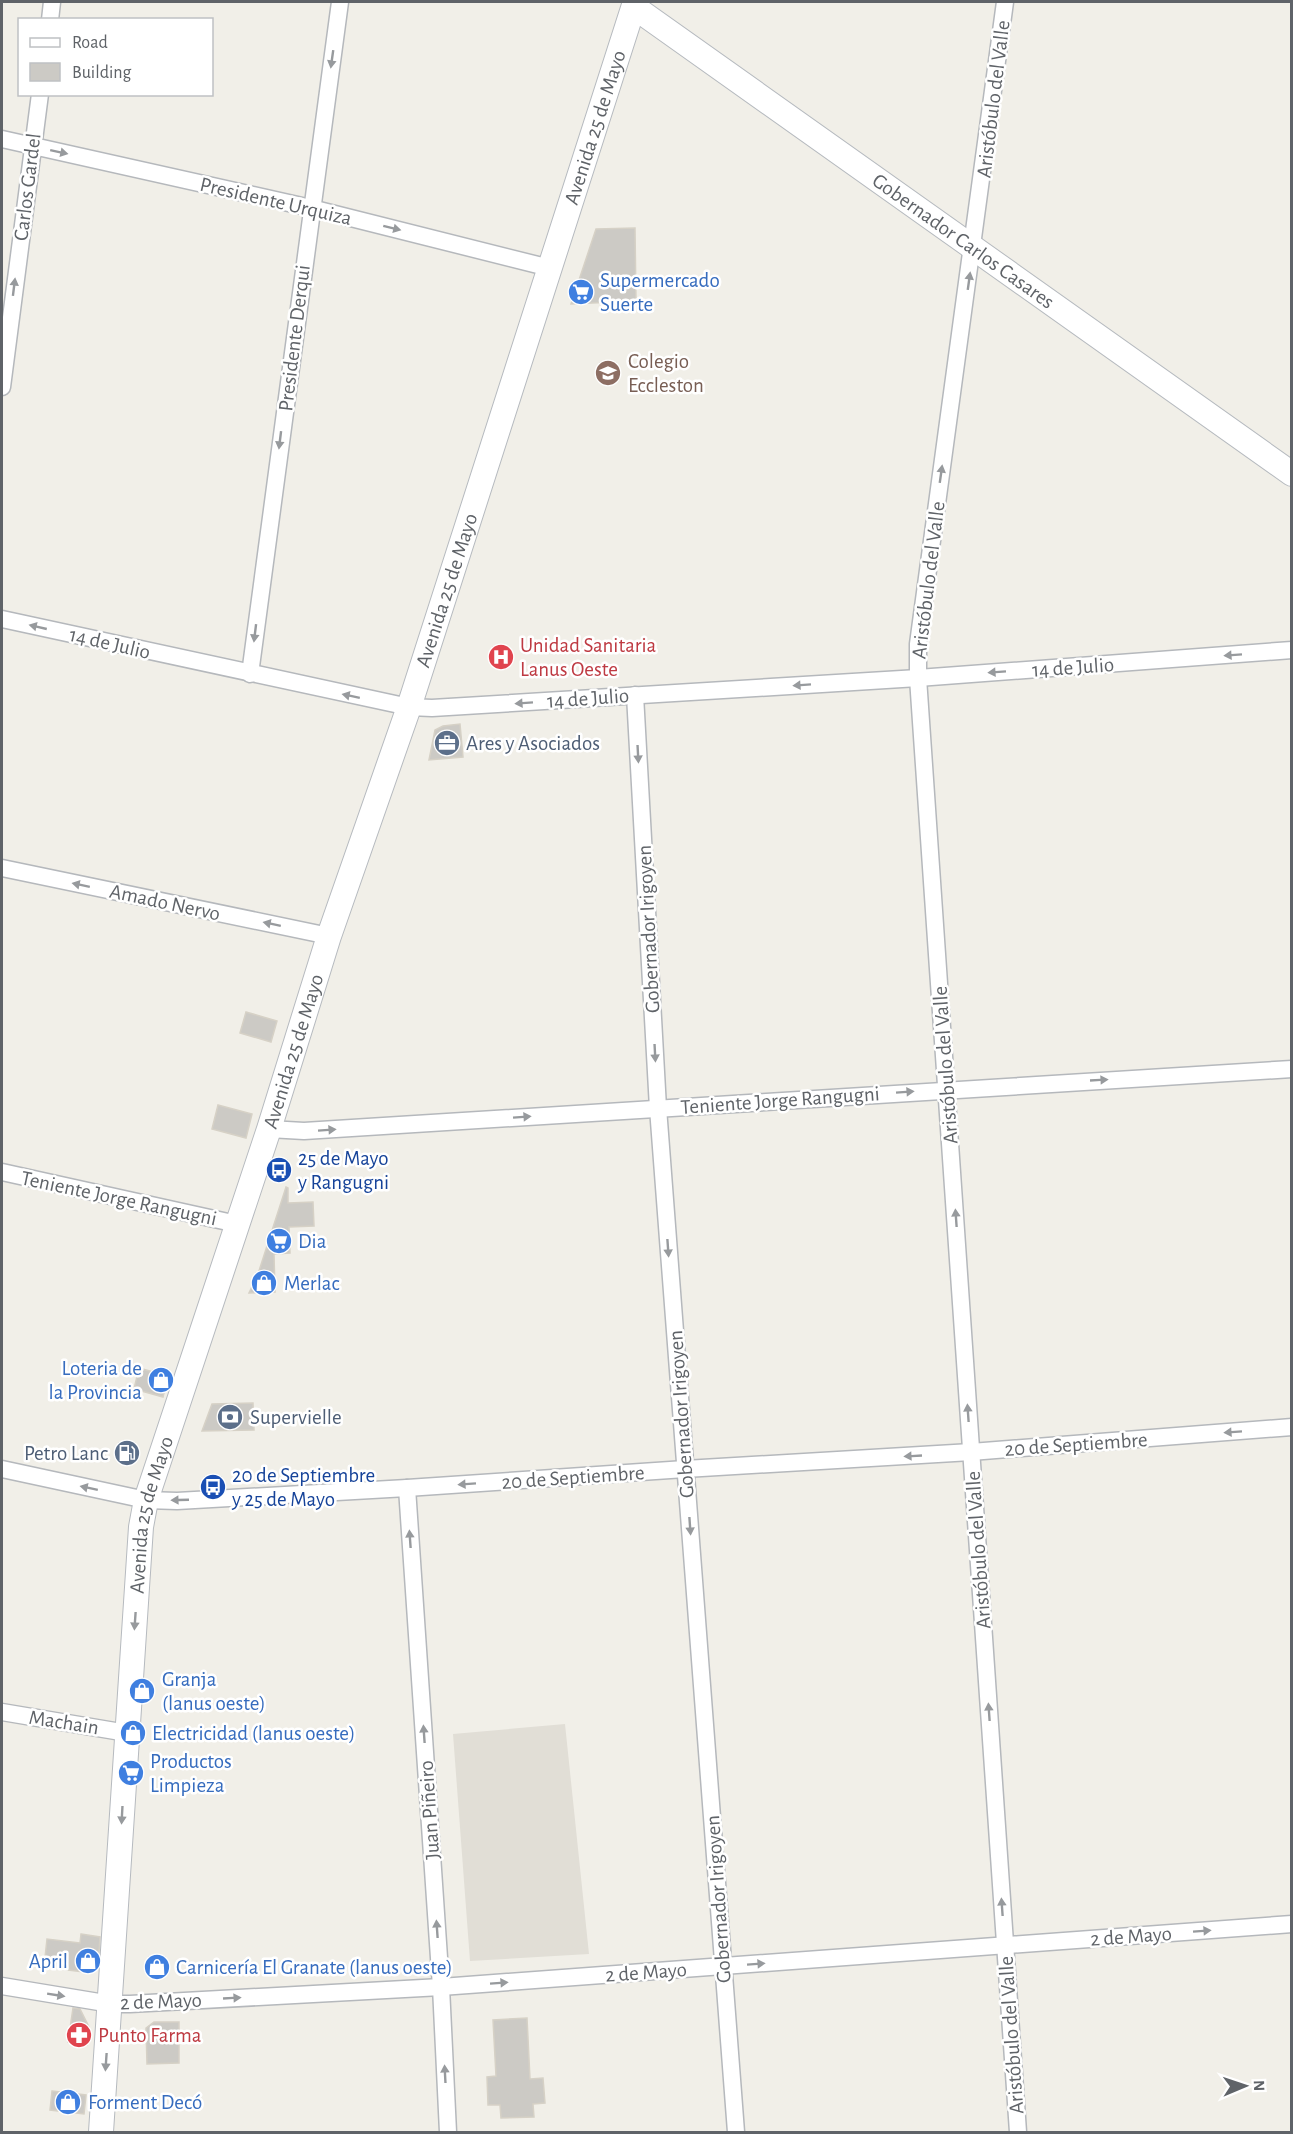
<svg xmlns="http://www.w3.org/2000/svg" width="1293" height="2134" viewBox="0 0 1293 2134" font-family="'Alegreya Sans',sans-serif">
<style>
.education{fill:#e1ded6}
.building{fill:#cccac5;stroke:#d6d1c6;stroke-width:1.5}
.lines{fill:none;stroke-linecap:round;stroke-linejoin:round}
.street-casing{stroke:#b5b8bc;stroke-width:19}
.secondary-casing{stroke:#b6babf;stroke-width:26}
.street{stroke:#fff;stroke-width:16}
.secondary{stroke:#fff;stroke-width:24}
.oneway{fill:#979a9d}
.labels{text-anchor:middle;stroke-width:5;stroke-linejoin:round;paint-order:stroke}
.street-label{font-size:21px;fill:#5f6368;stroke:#fff}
.shop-label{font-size:21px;fill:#366cbe;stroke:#fff;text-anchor:start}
.education-label{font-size:21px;fill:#785e54;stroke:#fff;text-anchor:start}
.health-label{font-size:21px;fill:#be3a42;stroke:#fff;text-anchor:start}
.service-label{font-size:21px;fill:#4e5e75;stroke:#fff;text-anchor:start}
.transit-label{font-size:21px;fill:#164399;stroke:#fff;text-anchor:start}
</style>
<rect width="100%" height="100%" fill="#f1efe8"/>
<polygon class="education" points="565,1724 589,1954 470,1961 453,1734"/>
<g class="building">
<polygon points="635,228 636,301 571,304 596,229"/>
<polygon points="460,724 463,757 429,760 435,730 443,726"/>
<polygon points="246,1012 277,1021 271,1042 240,1033"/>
<polygon points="218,1105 252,1114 246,1138 212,1129"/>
<polygon points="286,1187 288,1188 288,1203 313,1202 314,1226 289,1227 290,1253 274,1254 275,1292 249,1293 258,1274"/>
<polygon points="139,1368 168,1376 163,1397 134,1389"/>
<polygon points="253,1403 254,1430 202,1431 212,1404"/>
<polygon points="81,1934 100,1937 98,1967 84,1972 44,1967 47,1939 80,1943"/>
<polygon points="73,2008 80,2009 89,2027 87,2045 68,2042"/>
<polygon points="527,2018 530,2079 543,2078 545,2103 533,2104 534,2117 501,2118 500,2105 488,2105 487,2077 496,2076 493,2020"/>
<polygon points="154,2022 179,2022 179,2063 147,2064 146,2028"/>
<polygon points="52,2091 86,2095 84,2114 50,2110"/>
</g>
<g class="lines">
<g class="street-casing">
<g id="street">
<polyline points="1005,2 918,644 918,678 1018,2132"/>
<polyline points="50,20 52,2"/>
<polyline points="2,139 311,208 550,268"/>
<polyline points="2,387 40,94"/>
<polyline points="2,619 409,707 432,708 918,678 1292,650"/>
<polyline points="250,674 340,2"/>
<polyline points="635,695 658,1108 736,2132"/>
<polyline points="2,868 329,936"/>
<polyline points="269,1129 304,1131 1292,1069"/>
<polyline points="2,1172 237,1224"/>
<polyline points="2,1469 146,1500 177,1501 407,1488 685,1469 971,1452 1292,1427"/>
<polyline points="407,1488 441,1987 448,2132"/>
<polyline points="2,1712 127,1733"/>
<polyline points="2,1986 111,2004 130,2004 441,1987 1292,1924"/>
</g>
</g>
<g class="secondary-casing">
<g id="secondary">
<path id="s1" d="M634,7L1292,474"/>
<path id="s2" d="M101,2132L141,1527L146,1500L269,1129L329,936L409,707L635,2"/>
</g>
</g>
<use href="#street" class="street"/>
<use href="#secondary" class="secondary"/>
</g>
<defs><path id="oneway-solid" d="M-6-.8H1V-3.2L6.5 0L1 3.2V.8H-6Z" transform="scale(1.5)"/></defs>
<g class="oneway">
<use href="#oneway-solid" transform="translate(332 59) rotate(98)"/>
<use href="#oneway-solid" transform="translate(59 152) rotate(12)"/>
<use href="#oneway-solid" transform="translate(392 228) rotate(14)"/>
<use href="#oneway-solid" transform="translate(969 281) rotate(-82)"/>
<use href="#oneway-solid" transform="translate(14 287) rotate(-83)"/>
<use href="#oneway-solid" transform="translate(280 440) rotate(97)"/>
<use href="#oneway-solid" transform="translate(941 474) rotate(-82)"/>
<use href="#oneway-solid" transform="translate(38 627) rotate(-167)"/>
<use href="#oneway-solid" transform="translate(255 633) rotate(97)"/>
<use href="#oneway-solid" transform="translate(1233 655) rotate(176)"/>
<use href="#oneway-solid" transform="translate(997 672) rotate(176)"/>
<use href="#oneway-solid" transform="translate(802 685) rotate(176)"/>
<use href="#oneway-solid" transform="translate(351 696) rotate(-168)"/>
<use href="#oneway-solid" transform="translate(524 703) rotate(176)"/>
<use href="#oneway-solid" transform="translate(638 754) rotate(87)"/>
<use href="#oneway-solid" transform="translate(81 885) rotate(-168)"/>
<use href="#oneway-solid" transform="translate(272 924) rotate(-168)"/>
<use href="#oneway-solid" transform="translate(655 1053) rotate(87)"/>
<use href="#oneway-solid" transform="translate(1099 1080) rotate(-3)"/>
<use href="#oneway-solid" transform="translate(905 1092) rotate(-4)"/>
<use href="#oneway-solid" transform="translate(522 1117) rotate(-4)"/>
<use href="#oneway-solid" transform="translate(327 1130) rotate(-4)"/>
<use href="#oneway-solid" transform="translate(956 1218) rotate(-94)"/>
<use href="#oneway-solid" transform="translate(668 1248) rotate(86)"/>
<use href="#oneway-solid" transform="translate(968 1413) rotate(-94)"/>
<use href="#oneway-solid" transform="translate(1233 1432) rotate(176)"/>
<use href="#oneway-solid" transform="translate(913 1456) rotate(177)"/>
<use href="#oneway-solid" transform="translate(467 1484) rotate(176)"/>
<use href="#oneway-solid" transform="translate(89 1488) rotate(-168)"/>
<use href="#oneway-solid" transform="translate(180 1500) rotate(178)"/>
<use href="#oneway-solid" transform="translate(690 1526) rotate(86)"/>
<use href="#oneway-solid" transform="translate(410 1539) rotate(-94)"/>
<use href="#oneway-solid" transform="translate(135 1621) rotate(94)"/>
<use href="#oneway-solid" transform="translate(989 1712) rotate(-94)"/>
<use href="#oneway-solid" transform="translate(424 1734) rotate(-94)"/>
<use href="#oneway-solid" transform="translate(122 1815) rotate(93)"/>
<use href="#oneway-solid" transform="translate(1002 1907) rotate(-94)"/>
<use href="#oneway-solid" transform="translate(437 1929) rotate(-94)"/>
<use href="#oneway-solid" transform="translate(1202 1931) rotate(-4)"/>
<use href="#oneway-solid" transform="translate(756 1964) rotate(-4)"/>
<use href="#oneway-solid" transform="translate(499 1983) rotate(-4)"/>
<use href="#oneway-solid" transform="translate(56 1995) rotate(9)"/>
<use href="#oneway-solid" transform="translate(232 1998) rotate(-3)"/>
<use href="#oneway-solid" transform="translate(106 2062) rotate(94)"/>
<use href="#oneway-solid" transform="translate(445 2074) rotate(-93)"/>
</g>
<defs>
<g id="supermarket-disc" transform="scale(1.35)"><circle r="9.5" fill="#3f7fe0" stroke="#fff"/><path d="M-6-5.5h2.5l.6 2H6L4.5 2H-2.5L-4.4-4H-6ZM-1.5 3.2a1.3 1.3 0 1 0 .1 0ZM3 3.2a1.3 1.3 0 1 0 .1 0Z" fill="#fff"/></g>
<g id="school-disc" transform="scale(1.35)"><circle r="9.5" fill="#8d6e63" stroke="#fff"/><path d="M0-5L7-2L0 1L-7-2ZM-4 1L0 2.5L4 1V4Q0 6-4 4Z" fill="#fff"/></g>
<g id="hospital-disc" transform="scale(1.35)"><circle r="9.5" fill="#e0444e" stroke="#fff"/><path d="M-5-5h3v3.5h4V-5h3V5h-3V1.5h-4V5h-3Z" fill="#fff"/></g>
<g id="office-disc" transform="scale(1.35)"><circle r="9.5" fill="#5c6f8a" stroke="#fff"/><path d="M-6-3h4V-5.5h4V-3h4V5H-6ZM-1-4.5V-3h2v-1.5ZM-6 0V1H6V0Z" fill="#fff"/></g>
<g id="bus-disc" transform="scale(1.35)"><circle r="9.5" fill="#1a4fb4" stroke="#fff"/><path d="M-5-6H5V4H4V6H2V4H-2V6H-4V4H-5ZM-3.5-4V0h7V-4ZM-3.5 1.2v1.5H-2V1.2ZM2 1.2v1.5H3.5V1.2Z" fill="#fff"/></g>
<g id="shop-disc" transform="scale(1.35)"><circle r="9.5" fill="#3f7fe0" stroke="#fff"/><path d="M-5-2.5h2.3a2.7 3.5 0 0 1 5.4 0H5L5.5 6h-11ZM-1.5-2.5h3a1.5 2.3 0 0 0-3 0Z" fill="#fff"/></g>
<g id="bank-disc" transform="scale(1.35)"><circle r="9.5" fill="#5c6f8a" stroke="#fff"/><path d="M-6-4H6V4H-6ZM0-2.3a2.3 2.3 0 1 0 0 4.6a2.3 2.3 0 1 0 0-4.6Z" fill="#fff"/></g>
<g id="fuel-disc" transform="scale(1.35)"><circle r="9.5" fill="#5c6f8a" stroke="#fff"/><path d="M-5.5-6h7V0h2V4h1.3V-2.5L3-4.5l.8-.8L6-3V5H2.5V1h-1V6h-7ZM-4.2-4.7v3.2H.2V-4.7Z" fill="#fff"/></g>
<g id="pharmacy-disc" transform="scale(1.35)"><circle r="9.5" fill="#e0444e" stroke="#fff"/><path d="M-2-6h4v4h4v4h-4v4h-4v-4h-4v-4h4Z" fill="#fff"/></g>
</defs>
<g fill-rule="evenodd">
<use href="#supermarket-disc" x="581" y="292"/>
<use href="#school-disc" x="608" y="373"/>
<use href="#hospital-disc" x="501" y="657"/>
<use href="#office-disc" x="447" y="743"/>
<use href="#bus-disc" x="279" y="1170"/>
<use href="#supermarket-disc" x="279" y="1241"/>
<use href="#shop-disc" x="264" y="1283"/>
<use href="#shop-disc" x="161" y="1380"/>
<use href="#bank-disc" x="230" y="1417"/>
<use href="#fuel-disc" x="127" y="1453"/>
<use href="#bus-disc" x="213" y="1487"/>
<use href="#shop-disc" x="142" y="1691"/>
<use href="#shop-disc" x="133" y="1733"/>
<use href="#supermarket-disc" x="131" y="1773"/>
<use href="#shop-disc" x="88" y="1961"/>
<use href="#shop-disc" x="157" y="1967"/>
<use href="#pharmacy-disc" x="79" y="2035"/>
<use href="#shop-disc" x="68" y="2102"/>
</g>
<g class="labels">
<g class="street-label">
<text transform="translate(993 99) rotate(-83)" y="7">Aristóbulo del Valle</text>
<text dy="7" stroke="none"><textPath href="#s2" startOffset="2078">Avenida 25 de Mayo</textPath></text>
<text transform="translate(27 187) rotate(-83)" y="7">Carlos Gardel</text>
<text transform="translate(276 201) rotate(13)" y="7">Presidente Urquiza</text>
<text dy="7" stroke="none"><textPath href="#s1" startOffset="404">Gobernador Carlos Casares</textPath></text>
<text transform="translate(294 338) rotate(-83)" y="7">Presidente Derqui</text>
<text transform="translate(928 580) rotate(-83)" y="7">Aristóbulo del Valle</text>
<text dy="7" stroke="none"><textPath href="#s2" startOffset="1592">Avenida 25 de Mayo</textPath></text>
<text transform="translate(110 643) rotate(13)" y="7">14 de Julio</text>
<text transform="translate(1073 667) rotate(-4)" y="7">14 de Julio</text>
<text transform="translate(588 698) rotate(-4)" y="7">14 de Julio</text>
<text transform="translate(165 902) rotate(12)" y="7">Amado Nervo</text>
<text transform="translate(648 929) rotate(-93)" y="7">Gobernador Irigoyen</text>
<text dy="7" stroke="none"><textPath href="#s2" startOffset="1106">Avenida 25 de Mayo</textPath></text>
<text transform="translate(945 1065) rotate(-94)" y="7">Aristóbulo del Valle</text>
<text transform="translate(780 1100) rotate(-4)" y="7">Teniente Jorge Rangugni</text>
<text transform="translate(119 1198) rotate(12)" y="7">Teniente Jorge Rangugni</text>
<text transform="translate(681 1414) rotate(-94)" y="7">Gobernador Irigoyen</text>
<text transform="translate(1076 1444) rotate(-4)" y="7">20 de Septiembre</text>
<text transform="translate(573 1477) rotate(-4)" y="7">20 de Septiembre</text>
<text dy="7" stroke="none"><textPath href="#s2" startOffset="620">Avenida 25 de Mayo</textPath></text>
<text transform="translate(978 1550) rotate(-94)" y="7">Aristóbulo del Valle</text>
<text transform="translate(64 1722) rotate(9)" y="7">Machain</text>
<text transform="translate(429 1810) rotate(-94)" y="7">Juan Piñeiro</text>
<text transform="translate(718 1899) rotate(-94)" y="7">Gobernador Irigoyen</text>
<text transform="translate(1131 1936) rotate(-4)" y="7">2 de Mayo</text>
<text transform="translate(646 1972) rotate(-4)" y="7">2 de Mayo</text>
<text transform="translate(161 2001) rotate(-2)" y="7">2 de Mayo</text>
<text transform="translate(1011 2035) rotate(-94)" y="7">Aristóbulo del Valle</text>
</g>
<g class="shop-label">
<text x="600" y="287">Supermercado<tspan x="600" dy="24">Suerte</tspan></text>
<text x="298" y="1248">Dia</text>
<text x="284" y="1290">Merlac</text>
<text x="142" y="1375" text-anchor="end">Loteria de<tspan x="142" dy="24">la Provincia</tspan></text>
<text x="162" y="1686">Granja<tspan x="162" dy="24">(lanus oeste)</tspan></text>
<text x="152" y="1740">Electricidad (lanus oeste)</text>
<text x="150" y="1768">Productos<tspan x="150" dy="24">Limpieza</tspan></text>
<text x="68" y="1968" text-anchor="end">April</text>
<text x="176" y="1974">Carnicería El Granate (lanus oeste)</text>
<text x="88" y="2109">Forment Decó</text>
</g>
<g class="education-label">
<text x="628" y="368">Colegio<tspan x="628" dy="24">Eccleston</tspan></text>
</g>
<g class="health-label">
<text x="520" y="652">Unidad Sanitaria<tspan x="520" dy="24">Lanus Oeste</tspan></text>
<text x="98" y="2042">Punto Farma</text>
</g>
<g class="service-label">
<text x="466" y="750">Ares y Asociados</text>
<text x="250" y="1424">Supervielle</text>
<text x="108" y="1460" text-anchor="end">Petro Lanc</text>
</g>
<g class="transit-label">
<text x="298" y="1165">25 de Mayo<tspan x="298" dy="24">y Rangugni</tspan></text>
<text x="232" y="1482">20 de Septiembre<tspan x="232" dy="24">y 25 de Mayo</tspan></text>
</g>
</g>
<rect width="1293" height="2134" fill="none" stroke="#5f6368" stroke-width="6"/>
<rect x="18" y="18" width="195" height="78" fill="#ffffff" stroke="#bfc1c3" stroke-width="1.5"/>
<rect x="30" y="38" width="30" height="9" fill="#ffffff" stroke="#bfc1c3" stroke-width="1.5"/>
<text x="72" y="48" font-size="18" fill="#5f6368">Road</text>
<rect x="30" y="63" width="30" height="18" fill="#cccac5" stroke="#bfc1c3" stroke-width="1.5"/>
<text x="72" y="78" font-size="18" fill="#5f6368">Building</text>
<g transform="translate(1245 2086) rotate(88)" stroke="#ffffff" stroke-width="4.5" paint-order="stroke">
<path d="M0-4.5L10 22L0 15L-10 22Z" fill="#5f6368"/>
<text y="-9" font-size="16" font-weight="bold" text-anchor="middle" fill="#5f6368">N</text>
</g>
</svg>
